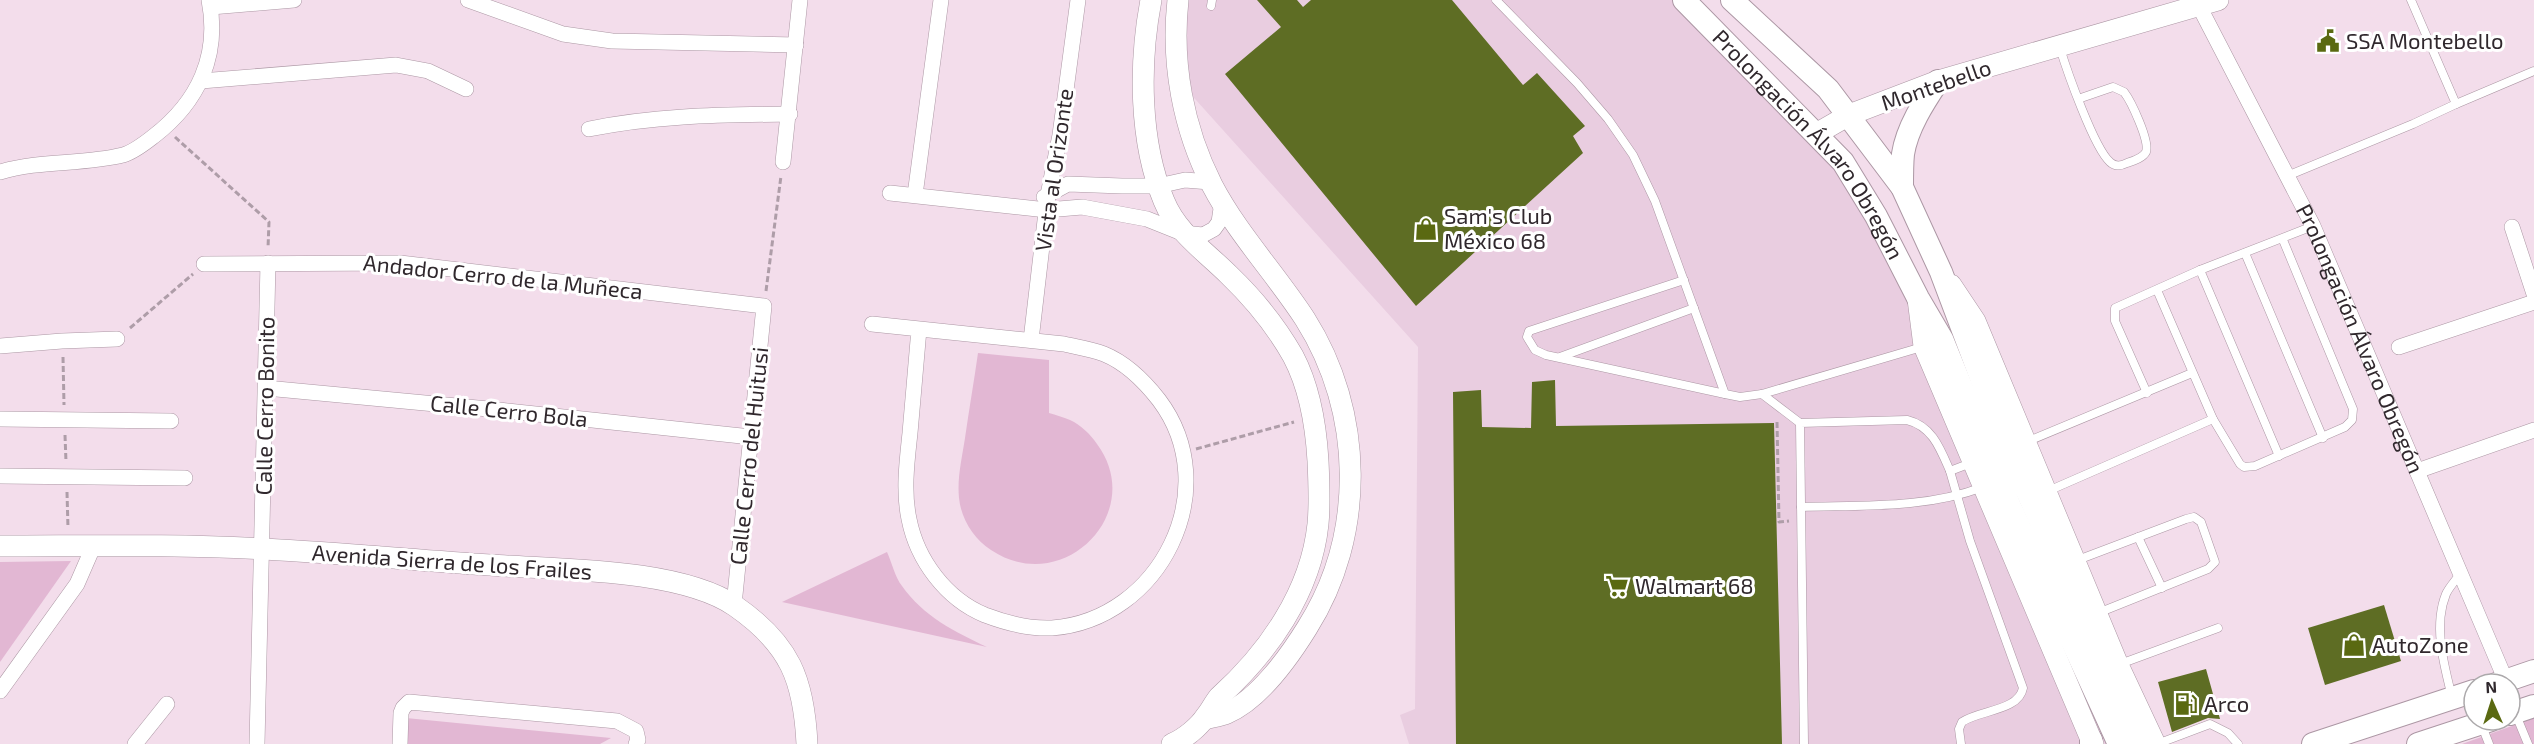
<svg xmlns="http://www.w3.org/2000/svg" width="2534" height="744" viewBox="0 0 2534 744" font-family="'Exo 2',sans-serif">
<style>
.built{fill:#e9cde0}
.green{fill:#e2b7d3}
.building{fill:#5e6d24}
.lines{fill:none;stroke-linecap:round;stroke-linejoin:round}
.lane-casing{stroke:#ac97a4;stroke-width:9}
.street-casing{stroke:#ac97a4;stroke-width:16}
.secondary-casing{stroke:#ac97a4;stroke-width:22}
.primary-casing{stroke:#ac97a4;stroke-width:24}
.path{stroke:#ae9da8;stroke-width:3;stroke-dasharray:6 3;stroke-linecap:butt}
.lane{stroke:#fff;stroke-width:8}
.street{stroke:#fff;stroke-width:15}
.secondary{stroke:#fff;stroke-width:21}
.primary{stroke:#fff;stroke-width:22}
.labels{text-anchor:middle;stroke-width:6;stroke-linejoin:round;paint-order:stroke}
.poi-label{font-size:22px;fill:#30282d;stroke:#fff;text-anchor:start}
.street-label{font-size:22px;fill:#30282d;stroke:#fff}
</style>
<rect width="100%" height="100%" fill="#f3ddeb"/>
<polygon class="built" points="1178,0 1685,0 1876,216 2120,744 1409,744 1400,715 1415,709 1418,347 1178,80"/>
<g class="green">
<path d="M978,353L1049,360V413C1056,415 1063,417 1070,420C1081,425 1090,434 1097,444C1148,513 1062,598 991,550C974,539 961,519 959,498C957,478 962,458 965,438C969,410 974,381 978,353Z"/>
<path d="M887,552C892,563 895,577 902,586C923,616 955,632 987,647L782,602Z"/>
<polygon points="71,561 0,662 0,562"/>
<polygon points="406,718 611,738 600,744 406,744"/>
<polygon points="2534,718 2534,744 2462,744"/>
</g>
<g class="building">
<polygon points="1257,0 1297,0 1303,7 1311,0 1452,0 1523,85 1537,73 1585,126 1573,136 1583,153 1416,306 1225,74 1281,27"/>
<polygon points="1555,380 1556,426 1774,423 1782,744 1456,744 1453,392 1481,390 1482,427 1531,428 1532,382"/>
<polygon points="2384,605 2401,661 2325,685 2308,628"/>
<polygon points="2206,669 2220,719 2208,718 2172,732 2158,682"/>
</g>
<g class="lines">
<g class="lane-casing">
<g id="lane">
<polyline points="1496,0 1577,83 1608,119 1633,155 1655,201 1725,394 1740,397 1762,394 1922,347"/>
<polyline points="1211,6 1212,0"/>
<path d="M2060,48C2067,71 2094,148 2110,162C2115,167 2121,166 2127,163C2133,161 2143,158 2146,152C2150,141 2131,101 2124,92L2113,87L2078,99"/>
<polyline points="2456,104 2534,71"/>
<polyline points="2287,176 2413,124 2456,104 2411,0"/>
<polyline points="2245,253 2323,438"/>
<polyline points="2200,270 2279,456"/>
<polyline points="1684,280 1529,331 1527,337 1535,350 1546,355 1725,394"/>
<polyline points="2157,290 2213,419 2240,464 2244,467 2255,466 2345,427 2352,420 2353,409 2283,240"/>
<polyline points="1560,357 1694,308"/>
<polyline points="2147,393 2115,321 2115,308 2200,270 2313,226"/>
<polyline points="1762,394 1800,423"/>
<polyline points="2026,442 2192,373"/>
<path d="M1950,471L1970,541L2023,688C2019,711 1979,710 1962,722L1959,729L1961,744"/>
<polyline points="2048,491 2213,419"/>
<path d="M1801,507C1862,505 1925,509 1983,487"/>
<polyline points="2138,537 2162,588"/>
<polyline points="2075,561 2186,519 2194,517 2201,522 2215,562 2208,569 2098,613"/>
<polyline points="2120,664 2218,628"/>
<path d="M2452,697C2444,665 2433,626 2446,594C2449,587 2456,580 2460,574"/>
<polyline points="2516,715 2528,744"/>
<polyline points="2482,726 2489,744"/>
<path d="M1804,744L1800,423L1907,420C1932,426 1940,448 1950,471L1971,463"/>
<polyline points="2157,744 2210,724 2228,733 2238,744"/>
</g>
</g>
<g class="street-casing">
<g id="street">
<polyline points="468,0 563,34 612,41 796,45"/>
<path id="s1" d="M2199,6L2313,226L2506,681"/>
<polyline points="211,7 294,0"/>
<polyline points="201,81 396,65 428,71 466,89"/>
<path d="M589,129C658,115 720,115 790,114"/>
<polyline points="783,162 800,0"/>
<path d="M0,172C40,160 82,165 123,155C134,152 145,143 154,136C198,102 220,56 209,0"/>
<polyline points="890,193 1047,210 1082,207 1147,219 1182,233 1203,235 1214,229 1219,222 1222,202"/>
<polyline points="915,195 941,0"/>
<polyline points="1044,197 1068,184 1122,186 1158,186 1185,180 1210,182"/>
<polyline points="2512,227 2534,294"/>
<polyline points="204,264 400,263 764,306 734,605"/>
<path d="M872,324L1064,344C1077,347 1091,349 1104,354C1126,363 1145,382 1159,400C1226,489 1160,620 1052,628C1029,629 1006,623 985,615C946,599 917,560 909,519C903,491 907,461 910,433C913,398 916,363 919,329"/>
<polyline points="1031,340 1048,195 1060,135 1078,0"/>
<polyline points="0,346 62,341 117,339"/>
<polyline points="2399,347 2534,302"/>
<polyline points="266,388 499,410 751,437"/>
<polyline points="0,419 171,421"/>
<polyline points="2417,471 2534,430"/>
<polyline points="0,476 185,478"/>
<polyline points="0,691 77,584 94,545"/>
<polyline points="135,744 167,704"/>
<polyline points="257,744 268,263"/>
<polyline points="400,744 401,713 403,708 409,702 617,721 636,731 638,740 636,744"/>
</g>
</g>
<g class="secondary-casing">
<g id="secondary">
<path d="M1151,0C1139,63 1139,141 1164,201C1177,233 1205,251 1229,275C1254,299 1276,326 1293,356C1310,388 1316,426 1318,461C1319,482 1320,504 1318,524C1311,592 1268,653 1219,697C1214,703 1211,710 1206,716C1199,727 1184,739 1172,744"/>
<path d="M1178,0C1171,63 1183,128 1212,185C1237,233 1275,273 1305,319C1364,412 1366,535 1307,628C1289,657 1258,700 1227,713C1220,716 1212,717 1205,719"/>
<polyline points="1816,134 1849,115 1938,81 2218,0"/>
<polyline points="1951,285 1975,321 2118,665 2155,744"/>
<polyline points="1918,299 1924,346 2093,744"/>
<path d="M0,546C88,546 176,544 264,549C339,553 415,560 490,565C558,570 679,568 735,606C790,644 804,680 807,744"/>
</g>
</g>
<g class="primary-casing">
<g id="primary">
<path id="s2" d="M1684,0L1843,162L1876,216L1918,298L1942,339L2009,504L2119,744"/>
<polyline points="1732,0 1828,89 1902,187 1941,272 2006,444 2139,744"/>
<path d="M1902,187C1902,176 1902,164 1903,154C1907,128 1924,102 1938,81"/>
<polyline points="2496,684 2534,671"/>
<polyline points="2510,714 2534,706"/>
<polyline points="2091,744 2091,740"/>
<polyline points="2313,744 2474,691"/>
<polyline points="2418,744 2491,720"/>
</g>
</g>
<g class="path">
<polyline points="175,137 269,222 268,248"/>
<polyline points="766,291 781,176"/>
<polyline points="130,328 193,274"/>
<polyline points="63,357 64,405"/>
<polyline points="1777,422 1779,522 1789,521"/>
<polyline points="65,435 66,462"/>
<polyline points="1196,449 1294,422"/>
<polyline points="67,492 68,528"/>
</g>
<use href="#lane" class="lane"/>
<use href="#street" class="street"/>
<use href="#secondary" class="secondary"/>
<use href="#primary" class="primary"/>
</g>
<defs>
<g id="civic-bare" transform="scale(1.8)"><path d="M-.6-6.5H3V-4.5H.6V-3L4-1V1h2V6H-6V1h2V-1L-.6-3ZM-1.2 2.5V6h2.4V2.5Z" fill="#5a6911" stroke="#fff" stroke-width="2.5" paint-order="stroke"/></g>
<g id="shop-bare" transform="scale(1.8)"><path d="M-5-2.5h2.3a2.7 3.5 0 0 1 5.4 0H5L5.5 6h-11ZM-1.5-2.5h3a1.5 2.3 0 0 0-3 0Z" fill="#5a6911" stroke="#fff" stroke-width="2.5" paint-order="stroke"/></g>
<g id="supermarket-bare" transform="scale(1.8)"><path d="M-6-5.5h2.5l.6 2H6L4.5 2H-2.5L-4.4-4H-6ZM-1.5 3.2a1.3 1.3 0 1 0 .1 0ZM3 3.2a1.3 1.3 0 1 0 .1 0Z" fill="#5a6911" stroke="#fff" stroke-width="2.5" paint-order="stroke"/></g>
<g id="fuel-bare" transform="scale(1.8)"><path d="M-5.5-6h7V0h2V4h1.3V-2.5L3-4.5l.8-.8L6-3V5H2.5V1h-1V6h-7ZM-4.2-4.7v3.2H.2V-4.7Z" fill="#5a6911" stroke="#fff" stroke-width="2.5" paint-order="stroke"/></g>
</defs>
<g fill-rule="evenodd">
<use href="#civic-bare" x="2328" y="41"/>
<use href="#shop-bare" x="1426" y="229"/>
<use href="#supermarket-bare" x="1617" y="586"/>
<use href="#shop-bare" x="2354" y="645"/>
<use href="#fuel-bare" x="2186" y="704"/>
</g>
<g class="labels">
<g class="poi-label">
<text x="2346" y="49">SSA Montebello</text>
<text x="1444" y="224">Sam's Club<tspan x="1444" dy="25">México 68</tspan></text>
<text x="1635" y="594">Walmart 68</text>
<text x="2372" y="653">AutoZone</text>
<text x="2204" y="712">Arco</text>
</g>
<g class="street-label">
<text transform="translate(1936 85) rotate(-19)" y="8">Montebello</text>
<text dy="8" stroke="none"><textPath href="#s2" startOffset="192">Prolongación Álvaro Obregón</textPath></text>
<text transform="translate(1054 170) rotate(-82)" y="8">Vista al Orizonte</text>
<text transform="translate(503 277) rotate(6)" y="8">Andador Cerro de la Muñeca</text>
<text dy="8" stroke="none"><textPath href="#s1" startOffset="370">Prolongación Álvaro Obregón</textPath></text>
<text transform="translate(265 406) rotate(-89)" y="8">Calle Cerro Bonito</text>
<text transform="translate(509 411) rotate(6)" y="8">Calle Cerro Bola</text>
<text transform="translate(749 456) rotate(-84)" y="8">Calle Cerro del Huitusi</text>
<text transform="translate(452 562) rotate(4)" y="8">Avenida Sierra de los Frailes</text>
</g>
</g>
<g transform="translate(2492 702) rotate(357)"><circle r="28" fill="#ffffff" stroke="#aca9ab" stroke-width="1.5"/>
<path d="M0-4.5L10 22L0 15L-10 22Z" fill="#5a6911"/>
<text y="-9" font-size="16" font-weight="bold" text-anchor="middle" fill="#30282d">N</text>
</g>
</svg>
